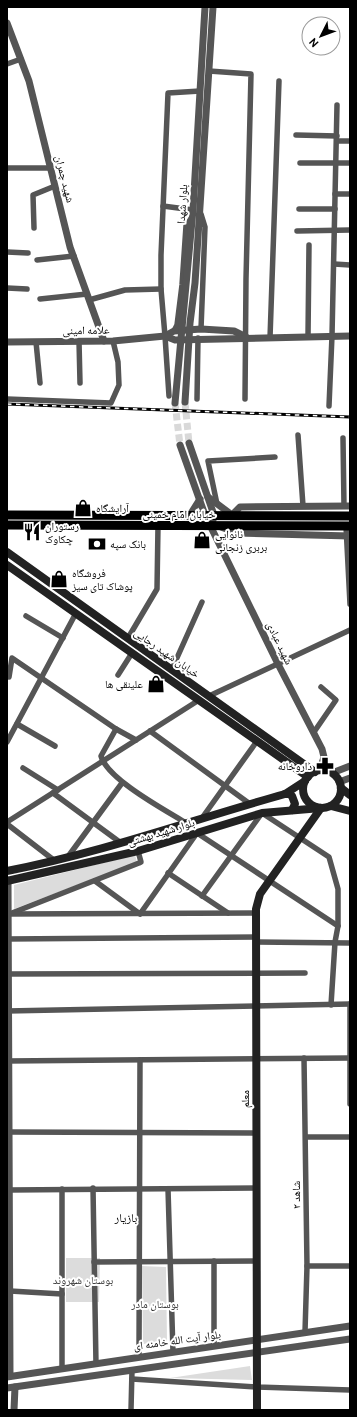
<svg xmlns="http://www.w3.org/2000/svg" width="357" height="1417" viewBox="0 0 357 1417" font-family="Cabin,'Noto Naskh Arabic',sans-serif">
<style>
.green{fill:#dcdcdc}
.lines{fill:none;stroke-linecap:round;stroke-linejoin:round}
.tertiary-tunnel{stroke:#d9d9d9;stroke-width:7;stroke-dasharray:7 3.5;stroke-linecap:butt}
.minor{stroke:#555;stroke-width:5.5}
.tertiary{stroke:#555;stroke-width:7}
.secondary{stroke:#222;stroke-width:8}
.primary{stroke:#000;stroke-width:9}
.rail-casing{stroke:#000;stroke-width:3}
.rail{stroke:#fff;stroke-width:1.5;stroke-dasharray:4.5;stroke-linecap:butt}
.labels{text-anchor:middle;stroke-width:4;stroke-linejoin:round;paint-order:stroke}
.street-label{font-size:11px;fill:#000;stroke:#fff}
.poi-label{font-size:11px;fill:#000;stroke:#fff;text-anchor:start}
.park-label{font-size:11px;fill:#333;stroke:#fff}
.neighbourhood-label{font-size:12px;fill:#000;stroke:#fff}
</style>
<rect width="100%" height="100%" fill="#fff"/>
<g class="green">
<polygon points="135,855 137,862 14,909 14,885"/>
<polygon points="66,1258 100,1258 99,1302 66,1302"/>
<polygon points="142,1266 166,1267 167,1341 143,1344"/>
<polygon points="250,1366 252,1380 170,1378"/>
</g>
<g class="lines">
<g class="tertiary-tunnel">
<polyline points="185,402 189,443"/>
<polyline points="175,403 180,445"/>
</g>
<g class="minor">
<polyline points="7,64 21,59"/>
<polyline points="209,71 251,74 246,279 245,399"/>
<polyline points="296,135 337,136"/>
<polyline points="337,141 350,141"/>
<polyline points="300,163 350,163"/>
<polyline points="7,168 51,168"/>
<polyline points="335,194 350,194"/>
<polyline points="163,206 193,210"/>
<polyline points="299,209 335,209"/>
<polyline points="201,214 205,227 201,329"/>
<polyline points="34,228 33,195 55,186"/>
<polyline points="297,231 350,230"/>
<polyline points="7,252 28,253"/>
<polyline points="37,260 74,256"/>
<polyline points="334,264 350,265"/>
<polyline points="7,288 27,289"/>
<polyline points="40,299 87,294"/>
<polyline points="89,300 125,290 161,289"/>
<polyline points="174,331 177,325 182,285 186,226 192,217"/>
<polyline points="308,337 309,245"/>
<polyline points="270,338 279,81"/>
<polyline points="79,341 80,383"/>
<polyline points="36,342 40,383"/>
<polyline points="169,396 165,336 161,289 161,255 168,93 200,91"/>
<polyline points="7,399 111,403 119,385 118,362 113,341"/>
<polyline points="197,399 198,338"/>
<polyline points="329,406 332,336 337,105"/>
<polyline points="298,435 303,506"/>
<polyline points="343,438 344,506"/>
<polyline points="217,504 208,461 275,457"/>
<polyline points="346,526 350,604"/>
<polyline points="26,616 63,638"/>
<polyline points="128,638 157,589 158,526"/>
<polyline points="172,669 202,602"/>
<polyline points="118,675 132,653"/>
<polyline points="9,677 12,658 116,729 136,740"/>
<polyline points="209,696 350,630"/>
<polyline points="17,724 55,746"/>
<path d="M116,729L101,756C107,779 165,810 186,823"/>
<polyline points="150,731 250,804"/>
<polyline points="314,732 336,700 321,687"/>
<polyline points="7,742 76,613"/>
<polyline points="23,768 58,790"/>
<polyline points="53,793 121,843"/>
<polyline points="202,818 257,741"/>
<polyline points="7,822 199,700"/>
<polyline points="7,824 55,861"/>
<polyline points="67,858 122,783"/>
<polyline points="168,873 228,913"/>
<polyline points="95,881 140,914 197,833 338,926"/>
<polyline points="202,896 262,813 329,857 338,889 338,926 335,942 331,1005"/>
<polyline points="12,913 139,863 141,862 138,851"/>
<polyline points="8,914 256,913"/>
<polyline points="7,939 256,937"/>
<polyline points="256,942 350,943"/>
<polyline points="7,974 305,973"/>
<polyline points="350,1004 350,1104"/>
<polyline points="7,1011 350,1004"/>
<polyline points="304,1058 307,1266 305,1332"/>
<polyline points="7,1061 350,1058"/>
<polyline points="9,1132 256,1133"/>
<polyline points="306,1137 350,1137"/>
<polyline points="93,1188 96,1364"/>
<polyline points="62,1189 62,1369"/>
<polyline points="168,1189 173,1352"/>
<polyline points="9,1190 256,1188"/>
<polyline points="94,1262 257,1261"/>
<polyline points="307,1266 350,1266"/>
<polyline points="10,1291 62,1294"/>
<polyline points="214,1346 214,1261"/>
<polyline points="139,1357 140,1060"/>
<polyline points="132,1379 257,1387 350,1390"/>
<polyline points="131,1410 132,1370"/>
</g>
<g class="tertiary">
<polyline points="7,23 29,81 70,247 104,341"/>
<polyline points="165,336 174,331 201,329 234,331 246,337"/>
<polyline points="7,342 113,341 165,336 175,340 350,336"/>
<polyline points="185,402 190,323 195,283 213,7"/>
<polyline points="175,403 193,210 205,7"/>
<polyline points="189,443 214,515 213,520"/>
<polyline points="180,445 205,515 278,664 322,749 324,757 320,770"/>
<polyline points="208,497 232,515 240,507 350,506"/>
<polyline points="190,515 200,499"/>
<polyline points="221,527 237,533 350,536"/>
<polyline points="332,773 350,766"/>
<polyline points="339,782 350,778"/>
<polyline points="8,880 10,1376"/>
<polyline points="7,1377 350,1326"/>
<polyline points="7,1388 350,1339"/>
<polyline points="14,1410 15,1387"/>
</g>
<g class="secondary">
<polyline points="7,552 315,772"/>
<polyline points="7,565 308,777"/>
<circle cx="322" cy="789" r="19"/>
<polyline points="341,788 350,795"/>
<polyline points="285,794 289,794 292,796 295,804 292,810"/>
<polyline points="331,806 350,811"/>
<path d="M7,871C101,853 192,820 285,794L305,781"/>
<polyline points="7,881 138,851 262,813 321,808"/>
<polyline points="257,1410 256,909 260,894 321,808"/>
</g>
<g class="primary">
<polyline points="7,515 350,516"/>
<polyline points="7,525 350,526"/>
</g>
<g class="rail-casing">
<polyline id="rail" points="7,404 350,417"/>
</g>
<use href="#rail" class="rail"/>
</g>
<defs>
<g id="shop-bare" transform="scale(1.38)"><path d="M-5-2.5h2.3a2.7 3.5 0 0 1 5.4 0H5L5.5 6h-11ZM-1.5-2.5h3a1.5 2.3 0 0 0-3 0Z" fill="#000" stroke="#fff" stroke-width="2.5" paint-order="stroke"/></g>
<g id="restaurant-bare" transform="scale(1.38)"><path d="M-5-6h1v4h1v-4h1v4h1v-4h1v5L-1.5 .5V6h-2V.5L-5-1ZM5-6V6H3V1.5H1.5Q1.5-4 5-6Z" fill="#000" stroke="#fff" stroke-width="2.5" paint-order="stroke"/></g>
<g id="bank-bare" transform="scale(1.38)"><path d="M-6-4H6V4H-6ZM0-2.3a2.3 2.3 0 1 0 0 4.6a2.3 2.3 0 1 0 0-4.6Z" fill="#000" stroke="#fff" stroke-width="2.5" paint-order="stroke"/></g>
<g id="pharmacy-bare" transform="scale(1.38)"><path d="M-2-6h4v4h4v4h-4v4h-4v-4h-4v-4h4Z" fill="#000" stroke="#fff" stroke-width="2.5" paint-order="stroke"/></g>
</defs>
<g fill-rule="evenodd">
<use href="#shop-bare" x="83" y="508"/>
<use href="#restaurant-bare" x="32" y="532"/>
<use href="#shop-bare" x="202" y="540"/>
<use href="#bank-bare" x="97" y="544"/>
<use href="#shop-bare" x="59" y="579"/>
<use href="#shop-bare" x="156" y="684"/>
<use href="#pharmacy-bare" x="325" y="766"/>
</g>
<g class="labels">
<g class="street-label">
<text transform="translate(65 179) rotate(76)" y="4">شهید چمران</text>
<text transform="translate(182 204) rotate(-86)" y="4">بلوار شهدا</text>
<text transform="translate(86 330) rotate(-1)" y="4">علامه امینی</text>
<text x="179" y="518">خیابان امام خمینی</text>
<text transform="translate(280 643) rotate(64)" y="4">شهید عبادی</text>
<text transform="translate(167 653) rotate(35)" y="4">خیابان شهید رجایی</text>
<text transform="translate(161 832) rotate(-17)" y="4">بلوار شهید بهشتی</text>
<text transform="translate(245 1099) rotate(-90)" y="4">معلم</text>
<text transform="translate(296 1195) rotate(-91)" y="4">شاهد ۲</text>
<text transform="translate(177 1340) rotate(-8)" y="4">بلوار آیت الله خامنه ای</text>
</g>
<g class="poi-label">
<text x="96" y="512">آرایشگاه</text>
<text x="45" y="530">رستوران<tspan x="45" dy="13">چکاوک</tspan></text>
<text x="215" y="538">نانوایی<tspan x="215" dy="13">بربری زنجانی</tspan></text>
<text x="110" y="548">بانک سپه</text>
<text x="72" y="577">فروشگاه<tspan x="72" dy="13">پوشاک تای سیز</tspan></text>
<text x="143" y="688" text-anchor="end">علینقی ها</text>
<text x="312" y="770" text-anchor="end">داروخانه</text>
</g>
<g class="park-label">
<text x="83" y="1284">بوستان شهروند</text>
<text x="155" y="1308">بوستان مادر</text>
</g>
<g class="neighbourhood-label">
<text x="126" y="1222">بازیار</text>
</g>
</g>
<rect width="357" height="1417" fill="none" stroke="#000000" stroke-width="16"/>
<g transform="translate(321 36) rotate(228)"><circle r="19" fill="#ffffff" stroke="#999999"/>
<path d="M0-3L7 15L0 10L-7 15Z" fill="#000000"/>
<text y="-6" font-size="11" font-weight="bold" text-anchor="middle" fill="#000000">N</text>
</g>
</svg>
